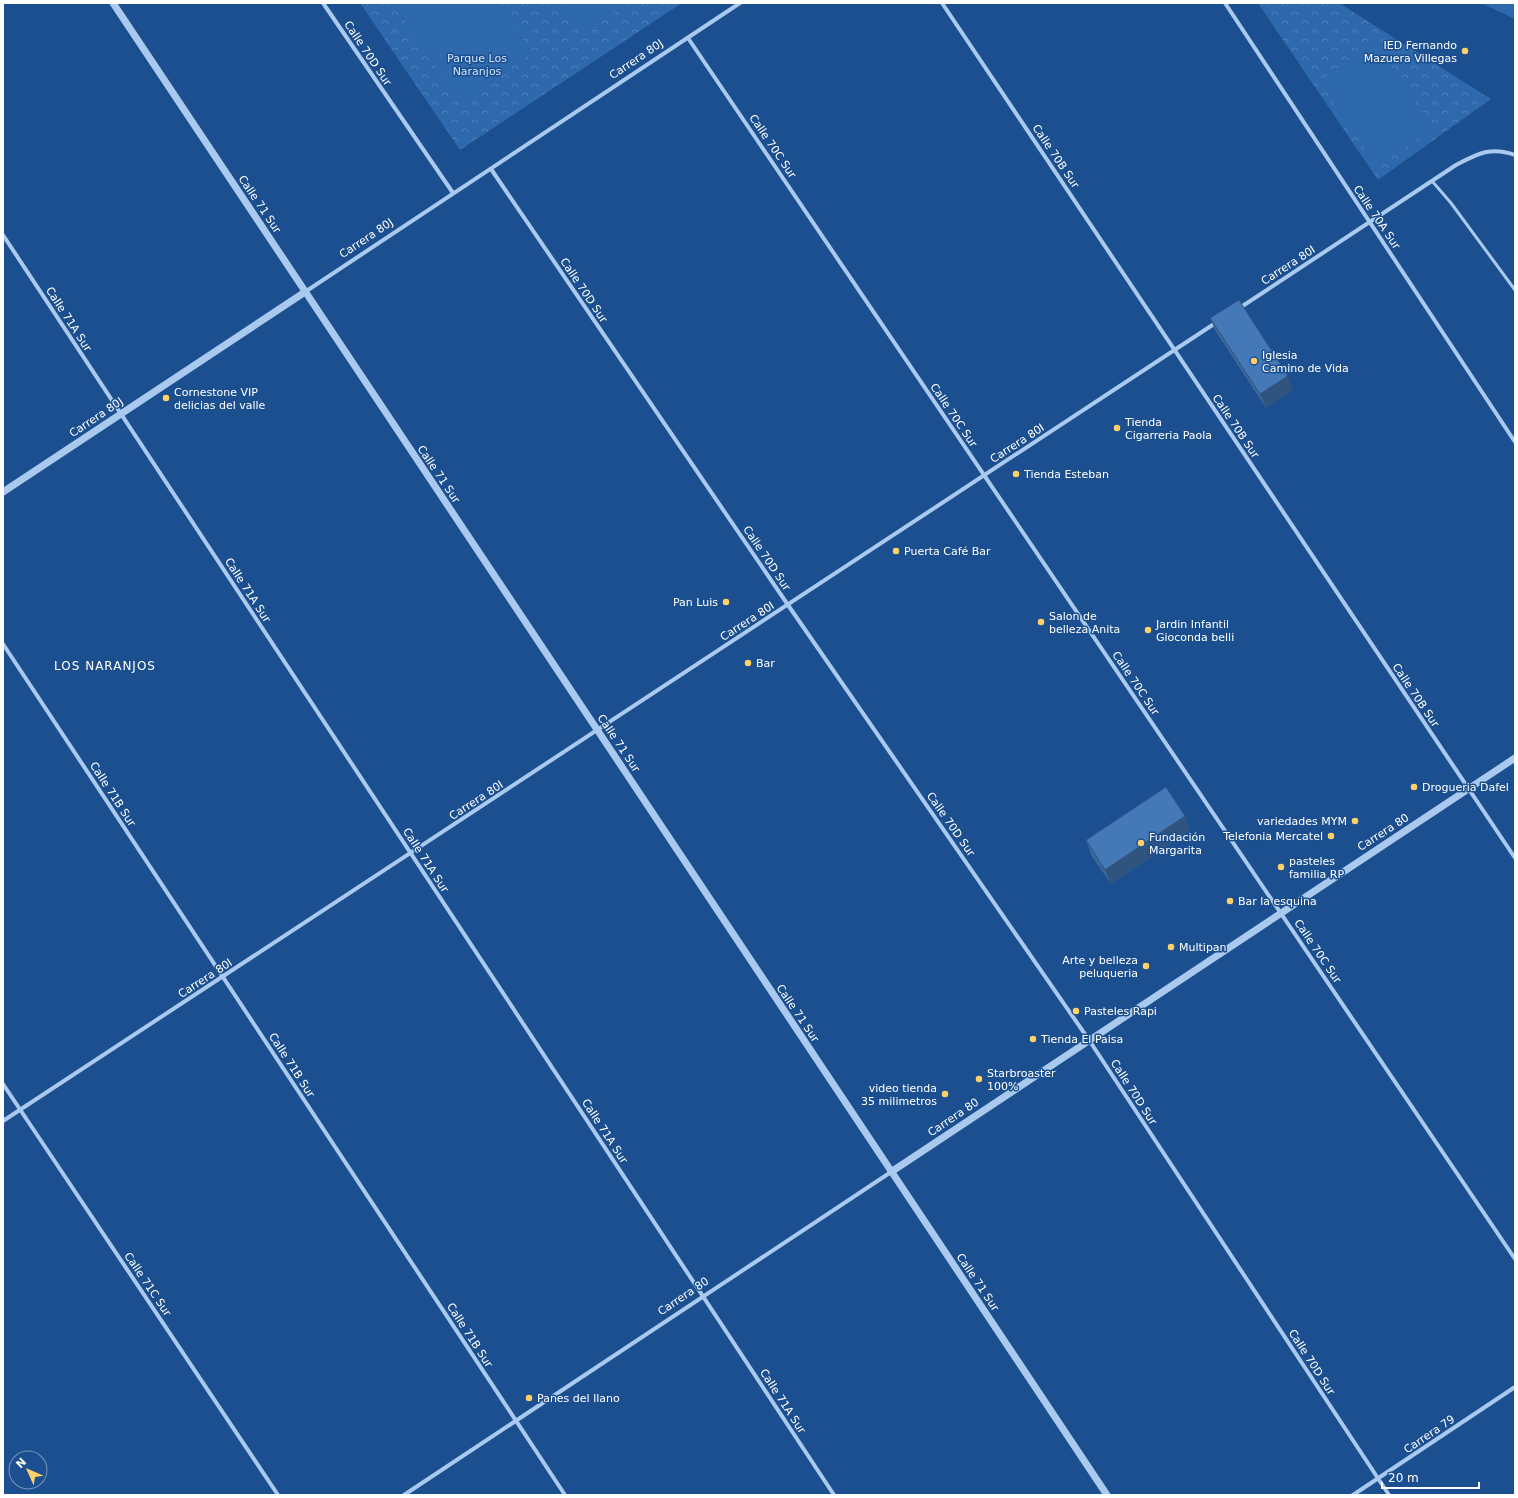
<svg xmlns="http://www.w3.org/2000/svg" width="1518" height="1498" viewBox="0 0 1518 1498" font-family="'DejaVu Sans',sans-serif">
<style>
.park{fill:url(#park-crowns)}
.pitch{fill:#2e69ad}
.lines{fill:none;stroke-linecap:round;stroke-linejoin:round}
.service{stroke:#a9c9ee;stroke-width:3}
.minor{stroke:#a9c9ee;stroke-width:4}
.tertiary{stroke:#a9c9ee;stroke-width:7}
.wall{fill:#3a679d}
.shaded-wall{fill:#305480}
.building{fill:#4478b7;stroke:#305480}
.poi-dot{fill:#ffd166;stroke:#1b4f8f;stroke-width:1.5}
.labels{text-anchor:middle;stroke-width:3;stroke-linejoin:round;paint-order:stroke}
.poi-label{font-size:11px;fill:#fff;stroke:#1b4f8f;text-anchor:start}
.street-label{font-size:11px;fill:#fff;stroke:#1b4f8f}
.park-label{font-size:11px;fill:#cfe3fa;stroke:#1b4f8f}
.neighbourhood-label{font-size:12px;letter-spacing:1px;fill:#fff;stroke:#1b4f8f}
</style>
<defs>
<pattern id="park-crowns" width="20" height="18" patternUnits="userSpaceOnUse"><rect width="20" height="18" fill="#2e69ad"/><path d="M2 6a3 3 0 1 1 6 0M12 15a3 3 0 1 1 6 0" fill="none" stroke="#4d80b9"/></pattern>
</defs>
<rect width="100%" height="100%" fill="#1b4f8f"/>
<g class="park">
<polygon points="360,3 682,3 460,150"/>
<polygon points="1258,3 1339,3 1491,99 1378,180"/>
</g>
<g class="pitch">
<polygon points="393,3 498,3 532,53 460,102"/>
<polygon points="561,3 628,3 582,34"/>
<polygon points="1481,3 1515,3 1515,19"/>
<polygon points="1375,42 1433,128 1377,167 1319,81"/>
</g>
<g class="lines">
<polyline class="service" points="1432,181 1451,203 1515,290"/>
<g class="minor">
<polyline points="323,3 453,193"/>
<polyline points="942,3 1515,858"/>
<polyline points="1225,3 1515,442"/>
<polyline points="688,38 1515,1259"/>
<polyline points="491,169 788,605 1089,1040 1389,1495"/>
<polyline points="3,235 834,1495"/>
<polyline points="305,292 740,3"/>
<path d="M1238,309L1456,165C1477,154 1491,146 1515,155"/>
<polyline points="3,644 565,1495"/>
<polyline points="3,1084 278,1495"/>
<polyline points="3,1121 1217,322"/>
<polyline points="404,1495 891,1172"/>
<polyline points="1353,1495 1515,1387"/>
</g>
<g class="tertiary">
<polyline points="113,3 1107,1495"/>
<polyline points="3,492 305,292"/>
<polyline points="891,1172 1515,758"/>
</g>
</g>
<g class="wall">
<polygon points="1210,318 1293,390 1266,408 1216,332"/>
<polygon points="1190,831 1111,884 1091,855 1086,840"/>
</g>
<g class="shaded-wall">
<polygon points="1288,376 1293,390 1266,408 1260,394"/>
<polygon points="1185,816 1190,831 1111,884 1105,870"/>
</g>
<g class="building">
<polygon points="1239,300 1288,376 1260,394 1210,318"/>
<polygon points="1166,787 1185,816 1105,870 1086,840"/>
</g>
<g class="poi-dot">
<circle cx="1465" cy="51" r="4"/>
<circle cx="1254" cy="361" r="4"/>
<circle cx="166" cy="398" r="4"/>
<circle cx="1117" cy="428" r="4"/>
<circle cx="1016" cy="474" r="4"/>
<circle cx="896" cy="551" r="4"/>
<circle cx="726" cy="602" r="4"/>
<circle cx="1041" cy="622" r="4"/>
<circle cx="1148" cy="630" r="4"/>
<circle cx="748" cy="663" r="4"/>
<circle cx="1414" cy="787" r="4"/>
<circle cx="1355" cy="821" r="4"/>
<circle cx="1331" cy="836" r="4"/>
<circle cx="1141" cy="843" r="4"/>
<circle cx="1281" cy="867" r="4"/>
<circle cx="1230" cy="901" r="4"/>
<circle cx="1171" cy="947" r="4"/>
<circle cx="1146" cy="966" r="4"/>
<circle cx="1076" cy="1011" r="4"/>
<circle cx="1033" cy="1039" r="4"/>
<circle cx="979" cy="1079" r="4"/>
<circle cx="945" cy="1094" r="4"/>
<circle cx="529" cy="1398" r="4"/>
</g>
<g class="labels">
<g class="poi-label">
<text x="1457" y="49" text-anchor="end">IED Fernando<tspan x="1457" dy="13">Mazuera Villegas</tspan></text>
<text x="1262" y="359">Iglesia<tspan x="1262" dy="13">Camino de Vida</tspan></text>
<text x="174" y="396">Cornestone VIP<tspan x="174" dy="13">delicias del valle</tspan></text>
<text x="1125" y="426">Tienda<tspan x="1125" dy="13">Cigarreria Paola</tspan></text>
<text x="1024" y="478">Tienda Esteban</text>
<text x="904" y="555">Puerta Café Bar</text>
<text x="718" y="606" text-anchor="end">Pan Luis</text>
<text x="1049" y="620">Salon de<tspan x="1049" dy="13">belleza Anita</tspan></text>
<text x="1156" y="628">Jardin Infantil<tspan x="1156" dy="13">Gioconda belli</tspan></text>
<text x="756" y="667">Bar</text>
<text x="1422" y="791">Drogueria Dafel</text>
<text x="1347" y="825" text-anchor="end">variedades MYM</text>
<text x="1323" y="840" text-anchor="end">Telefonia Mercatel</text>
<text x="1149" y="841">Fundación<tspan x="1149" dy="13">Margarita</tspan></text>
<text x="1289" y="865">pasteles<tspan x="1289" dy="13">familia RP</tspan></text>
<text x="1238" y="905">Bar la esquina</text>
<text x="1179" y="951">Multipan</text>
<text x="1138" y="964" text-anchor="end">Arte y belleza<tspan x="1138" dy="13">peluqueria</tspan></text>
<text x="1084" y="1015">Pasteles Rapi</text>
<text x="1041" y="1043">Tienda El Paisa</text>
<text x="987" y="1077">Starbroaster<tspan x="987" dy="13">100%</tspan></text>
<text x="937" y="1092" text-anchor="end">video tienda<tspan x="937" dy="13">35 milimetros</tspan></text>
<text x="537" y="1402">Panes del llano</text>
</g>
<g class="street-label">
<text transform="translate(368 53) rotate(56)" y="4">Calle 70D Sur</text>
<text transform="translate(636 59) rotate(-34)" y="4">Carrera 80J</text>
<text transform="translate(773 146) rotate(56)" y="4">Calle 70C Sur</text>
<text transform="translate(1056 156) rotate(56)" y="4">Calle 70B Sur</text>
<text transform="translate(260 204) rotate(56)" y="4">Calle 71 Sur</text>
<text transform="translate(1377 217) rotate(56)" y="4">Calle 70A Sur</text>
<text transform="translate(366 238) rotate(-34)" y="4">Carrera 80J</text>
<text transform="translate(1288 265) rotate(-33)" y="4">Carrera 80I</text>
<text transform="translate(584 290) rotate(56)" y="4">Calle 70D Sur</text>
<text transform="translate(69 319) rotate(57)" y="4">Calle 71A Sur</text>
<text transform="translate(954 415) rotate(56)" y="4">Calle 70C Sur</text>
<text transform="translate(96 417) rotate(-34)" y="4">Carrera 80J</text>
<text transform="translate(1236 426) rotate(56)" y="4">Calle 70B Sur</text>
<text transform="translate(1017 443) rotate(-33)" y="4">Carrera 80I</text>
<text transform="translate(439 474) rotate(56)" y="4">Calle 71 Sur</text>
<text transform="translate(767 558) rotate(56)" y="4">Calle 70D Sur</text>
<text transform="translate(248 590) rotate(57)" y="4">Calle 71A Sur</text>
<text transform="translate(747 621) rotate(-33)" y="4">Carrera 80I</text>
<text transform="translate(1136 683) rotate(56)" y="4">Calle 70C Sur</text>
<text transform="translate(1416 695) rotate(56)" y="4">Calle 70B Sur</text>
<text transform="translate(619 743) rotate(56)" y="4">Calle 71 Sur</text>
<text transform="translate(113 794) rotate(57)" y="4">Calle 71B Sur</text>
<text transform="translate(476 800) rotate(-33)" y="4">Carrera 80I</text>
<text transform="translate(951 824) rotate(55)" y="4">Calle 70D Sur</text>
<text transform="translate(1383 832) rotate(-33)" y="4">Carrera 80</text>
<text transform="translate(426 860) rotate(57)" y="4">Calle 71A Sur</text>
<text transform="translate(1318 951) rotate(56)" y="4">Calle 70C Sur</text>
<text transform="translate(205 978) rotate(-33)" y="4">Carrera 80I</text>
<text transform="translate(798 1013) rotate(56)" y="4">Calle 71 Sur</text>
<text transform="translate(292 1065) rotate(57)" y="4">Calle 71B Sur</text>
<text transform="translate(1134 1092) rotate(57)" y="4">Calle 70D Sur</text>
<text transform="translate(953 1117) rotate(-34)" y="4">Carrera 80</text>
<text transform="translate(605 1131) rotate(57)" y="4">Calle 71A Sur</text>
<text transform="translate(978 1282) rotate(56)" y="4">Calle 71 Sur</text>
<text transform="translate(148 1284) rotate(56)" y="4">Calle 71C Sur</text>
<text transform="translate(683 1296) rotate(-34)" y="4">Carrera 80</text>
<text transform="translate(470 1335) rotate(57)" y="4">Calle 71B Sur</text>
<text transform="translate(1312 1362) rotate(57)" y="4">Calle 70D Sur</text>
<text transform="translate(783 1401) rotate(57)" y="4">Calle 71A Sur</text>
<text transform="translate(1429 1434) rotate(-34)" y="4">Carrera 79</text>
</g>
<g class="park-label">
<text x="477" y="62">Parque Los<tspan x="477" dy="13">Naranjos</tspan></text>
</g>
<g class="neighbourhood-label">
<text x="105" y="670">LOS NARANJOS</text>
</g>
</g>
<rect width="1518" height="1498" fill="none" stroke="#ffffff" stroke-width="8"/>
<g transform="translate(28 1470) rotate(315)"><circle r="19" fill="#1b4f8f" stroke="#7695bc"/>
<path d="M0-3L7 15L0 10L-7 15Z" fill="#ffd166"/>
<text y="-6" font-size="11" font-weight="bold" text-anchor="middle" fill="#ffffff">N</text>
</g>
<path d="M1382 1482v6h97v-6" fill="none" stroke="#ffffff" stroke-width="2"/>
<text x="1388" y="1482" font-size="12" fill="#ffffff" stroke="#1b4f8f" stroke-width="3" paint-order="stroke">20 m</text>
</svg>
